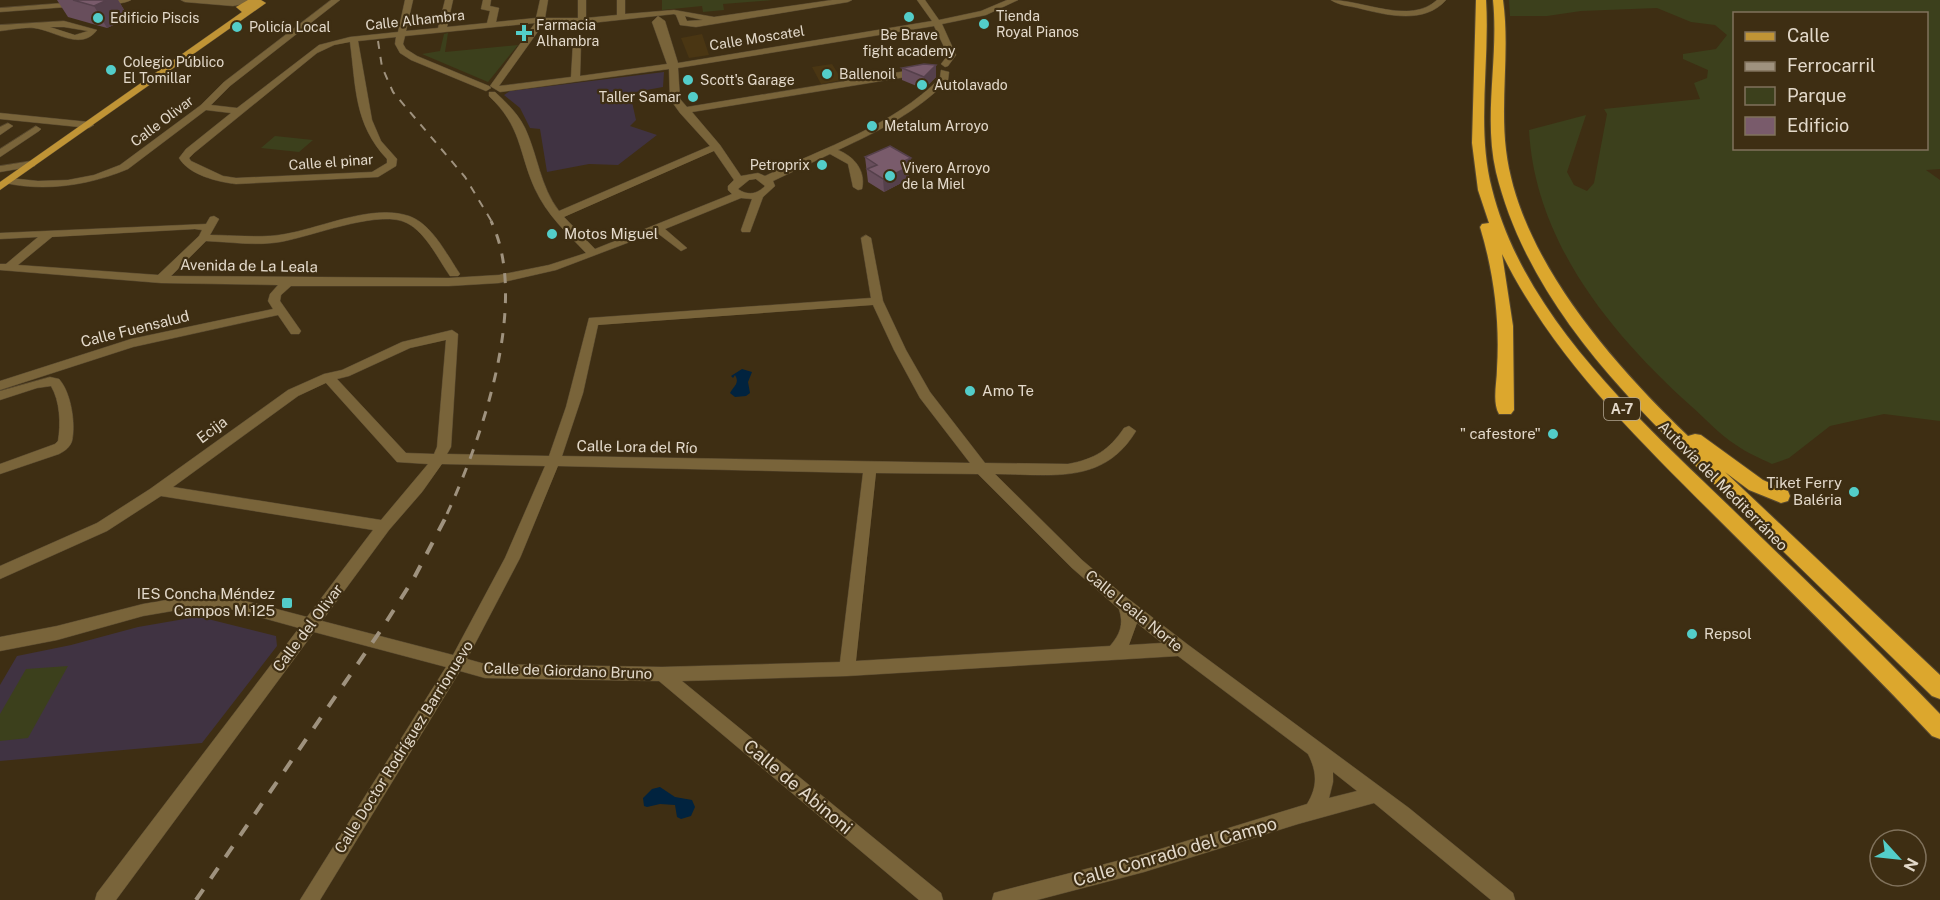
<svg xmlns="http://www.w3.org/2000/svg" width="1940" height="900" viewBox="0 0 1940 900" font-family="'Public Sans',sans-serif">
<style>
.built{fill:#4a3613}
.education{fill:#403342}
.green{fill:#3c401c;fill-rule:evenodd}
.water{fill:#01233f}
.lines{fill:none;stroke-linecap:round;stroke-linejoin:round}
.minor-casing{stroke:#584930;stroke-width:1}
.major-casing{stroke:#584930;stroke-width:1}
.highway-casing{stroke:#584930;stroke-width:2}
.minor{fill:#79643a;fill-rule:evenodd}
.major{fill:#c09435;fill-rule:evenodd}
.highway{fill:#dca72d;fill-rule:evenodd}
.rail-far2{stroke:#9f927e;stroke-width:2;stroke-dasharray:8 8;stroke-linecap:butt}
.rail-far1{stroke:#9f927e;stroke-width:3;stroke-dasharray:10 10;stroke-linecap:butt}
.rail{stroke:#9f927e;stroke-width:4;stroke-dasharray:13 13;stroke-linecap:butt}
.wall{fill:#684e5c}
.shaded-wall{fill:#55404b}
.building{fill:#795b6b;stroke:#55404b;stroke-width:1.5}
.poi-dot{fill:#53cdc9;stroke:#3e2e13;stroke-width:2}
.labels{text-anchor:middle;stroke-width:4.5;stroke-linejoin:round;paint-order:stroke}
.far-poi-label{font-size:14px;fill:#e3d9ca;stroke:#3e2e13;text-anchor:start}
.far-street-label{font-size:14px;fill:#e3d9ca;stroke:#3e2e13}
.shield{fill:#3e2e13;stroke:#b2a693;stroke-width:1.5}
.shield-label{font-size:14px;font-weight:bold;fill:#e3d9ca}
.poi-label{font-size:15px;fill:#e3d9ca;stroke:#3e2e13;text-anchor:start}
.street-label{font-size:15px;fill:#e3d9ca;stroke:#3e2e13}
.near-street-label{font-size:18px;fill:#e3d9ca;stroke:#3e2e13}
</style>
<rect width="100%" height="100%" fill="#3e2e13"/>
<g class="built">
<polygon points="702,34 709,55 689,58 681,38"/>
<polygon points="832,64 842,80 821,84 812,67"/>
</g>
<g class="education">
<polygon points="664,72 663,87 630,93 636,120 630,126 657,135 618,165 589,164 547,172 540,129 530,128 520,108 504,95 510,91"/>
<polygon points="190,618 204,618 276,636 277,646 202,743 0,761 0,685 17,656 71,645 138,627"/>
</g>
<g class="green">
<polygon points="662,0 773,0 723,4 724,10 703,12 702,6 662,10"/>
<path d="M1509,0H1940V169L1926,170L1940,180V421L1884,414L1830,426L1789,458L1772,464C1760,458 1747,453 1736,445C1720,435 1706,419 1691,406C1611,334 1535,242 1529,130L1586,115L1567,172L1574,185L1587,191L1594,183L1607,114L1604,109L1700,99L1694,83L1707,78L1708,70L1683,59V54L1716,49L1727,35L1715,25L1691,22L1657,8L1581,11L1547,16H1510ZM1734,14H1926V148H1734Z"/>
<polygon points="448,33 445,52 518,45 488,82 422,54 440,51 444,34"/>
<polygon points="275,136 313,140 299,152 261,148"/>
<polygon points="68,666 28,738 0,741 0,714 26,669"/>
</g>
<g class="water">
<path d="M742,369L752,372L748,382L750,393L746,396L735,397L730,393C734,386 740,383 735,375L733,378L731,376Z"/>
<polygon points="660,787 675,797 692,800 695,807 691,816 681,819 677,817 675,805 660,804 647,807 644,806 643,798 652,789"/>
</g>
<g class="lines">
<g class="minor-casing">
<g id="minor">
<path d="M100,0H131C124,4 105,6 98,2Z"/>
<polygon points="181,0 251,0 253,2 233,6 185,2"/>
<path d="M331,0H340L230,86L211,105L237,108L319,45L350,37L398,32L405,0H413L406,31L438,28L445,0H453L447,27L487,23L490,11L481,9L483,0H491L490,6L499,8L496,22L536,18L540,0H548L545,18H578V0H586V18L617,15V0H625V14L674,10L714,17L832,0H852L848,2L696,27L680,25L676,15L674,14L582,24L544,23L499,86L571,77L573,43L577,40L581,43L580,76L667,64L652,22L658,16L665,21L678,63L932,21L917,0H925L939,20L981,11L1007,0H1018L986,15L942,24L956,55L948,66L945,67L941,64L948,55L934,26L678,68L680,99L687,107L918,69L923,72L918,75L692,112L720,145L741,176L758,173L765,176C825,147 893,126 940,78L941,70L949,72L948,80C917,112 879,131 838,150C855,157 866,171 862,189L858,190L853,187L848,164L830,154L773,181L775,186L763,197L750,232H742L741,230L752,199L741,198L665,229L687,248L681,251L656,232L556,270L499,283L449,286H291L281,295L280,301L301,331L299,334H291L278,315L133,347L0,390V381L131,339L273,309L268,301L270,294L278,285L161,283L0,270V264H6L38,237L0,239V233L206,224L210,217L214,216L219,219L210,235C233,235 257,238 279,235C318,230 370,203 409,216C432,224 447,255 460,274L458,276H450C438,259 424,228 402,221C372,212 313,236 280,242C257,246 230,242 206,241L171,276L449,278L499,275L549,265L586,253C566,232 547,215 535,189C518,151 522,127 489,96V92H495C507,103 518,114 525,128C538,156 540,186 559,211L710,146L680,113L670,99L669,69L500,92L490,86L535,23L405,36L403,44L406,49L417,56L489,86L491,88L486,91L411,60L400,53L395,44L396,37L358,41L372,120L381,141L397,159L396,166L378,177L236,184C218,182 189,175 179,158L186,149L231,113L206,110L128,169C90,185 46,192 5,183L4,181L9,178L38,181L68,180L94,175L120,165L201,105L224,82ZM685,16L703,20L687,21ZM350,42C356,87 354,124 387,159V163L372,172L236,178L223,176L191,161L189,158L194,153L317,53L334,45ZM714,151L734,180L728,186V190L732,194L595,249L564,217ZM756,179L765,186C757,194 748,196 738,189L749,180ZM195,229L202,230L199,236L158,275L18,265L52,237Z"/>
<path d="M1331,0C1363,0 1410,25 1437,0H1446C1424,25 1386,15 1358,8C1349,6 1338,5 1331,0Z"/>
<polygon points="77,2 80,2 80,6 0,12 0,8"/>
<path d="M64,21L97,30C81,52 54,30 34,28C23,27 11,30 0,31V25ZM50,27H64L88,31L75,35Z"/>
<polygon points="0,113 89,122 94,125 89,128 0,119"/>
<polygon points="8,123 13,126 0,135 0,127"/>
<polygon points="36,126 41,129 39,131 0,157 0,149"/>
<polygon points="31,161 35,162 35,166 0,172 0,166"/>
<path d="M866,235L871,238L883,301L906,350L930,392L985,463L1068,464C1095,459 1109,450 1124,428L1129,426L1136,431C1103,486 1050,474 995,474L1082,560L1122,594L1187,644L1409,808L1513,893L1515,900H1491L1374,803L1298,824L1144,872L1037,900H992L994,893L1001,891L1144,854L1307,804C1318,786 1317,772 1308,754L1178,656L847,676L682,681L941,893L943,900H919L659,681L485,678L460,671L320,900H300L446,667L314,632L116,900H95L97,893L299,628L223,607L184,609L143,616L57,640L0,651V637L57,626L143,604L184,597L223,595L307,617L373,530L161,496L107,531L0,579V566L97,523L150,489L288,390L324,374L342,370L402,342L452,330L458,334L451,447L447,454L549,456L566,407L589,318L871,298L861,238ZM873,305L894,350L920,398L970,463L562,456L583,393L598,325ZM446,340L437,447L434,454L406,453L337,379L349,376L410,348ZM326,383L397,462L428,464L381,520L173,487L298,396ZM442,464L545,466L505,558L453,655L322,621L389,530L422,492ZM558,466L863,473L840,662L662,667L485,664L467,659L520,558ZM876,473L978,474L1072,568L1119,609C1124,625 1120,634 1110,646L856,661ZM1137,623L1162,643L1129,645ZM1333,772L1357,791L1329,798L1333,782Z"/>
<path d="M50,377L59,379C71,392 76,424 72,441C70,447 65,451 59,454L0,474V464L55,444L58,441C61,424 60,401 51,386L37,388L0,400V391Z"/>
</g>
</g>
<g class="major-casing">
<polygon id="major" points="248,0 261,0 266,3 0,190 0,182 242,12 236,7"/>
</g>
<g class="highway-casing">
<g id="highway">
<path d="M1476,0H1486C1490,62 1476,128 1492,189C1524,317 1639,419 1730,507C1801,576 1872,643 1940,714V739L1932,736C1862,661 1788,589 1716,517C1636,437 1553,357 1502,254L1513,326L1514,410L1511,414H1499C1492,402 1497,382 1497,369C1500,321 1494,273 1480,227L1482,224L1489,223L1478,190L1472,143Z"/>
<path d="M1493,0H1503C1510,50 1500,100 1506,150C1519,258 1613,364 1688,436L1695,434L1701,435L1763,480L1788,491L1790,496L1788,501L1781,503L1749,490L1725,472L1940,675V699L1932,696C1868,634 1804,572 1740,509C1642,413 1530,311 1496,172C1483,116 1499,57 1493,0Z"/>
</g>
</g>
<use href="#minor" class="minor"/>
<use href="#major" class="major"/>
<use href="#highway" class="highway"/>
<polyline class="rail-far2" points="378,41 382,67 393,92 465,177 492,222"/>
<path class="rail-far1" d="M447,514C482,438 530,301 491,221"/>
<polyline class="rail" points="196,900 383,627 414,578 448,513"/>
</g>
<g class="wall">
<polygon points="57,0 118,0 129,18 107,28 68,17"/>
<polygon points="902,68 936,77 924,89 902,80"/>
<polygon points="865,157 911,171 909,172 909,179 884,192 868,182"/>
</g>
<g class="shaded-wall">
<polygon points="107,0 118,0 129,18 107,28 94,6"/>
<polygon points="936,65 936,77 924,89 924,77"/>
<polygon points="911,158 911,171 909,172 909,179 884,192 883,179 902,162"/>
</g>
<g class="building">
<polygon points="73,0 107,0 94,6"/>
<polygon points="924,64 936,65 924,77 902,68"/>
<polygon points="890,146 911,158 902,162 909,167 883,179 867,169 877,165 865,157"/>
</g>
<g class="poi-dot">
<circle cx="909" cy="17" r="6"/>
<circle cx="98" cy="18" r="6"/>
<circle cx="984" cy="24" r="6"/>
<circle cx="237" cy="27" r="6"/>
<path d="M521 24h6v6h6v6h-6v6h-6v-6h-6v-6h6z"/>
<circle cx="111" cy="70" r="6"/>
<circle cx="827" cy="74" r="6"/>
<circle cx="688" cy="80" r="6"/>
<circle cx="922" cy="85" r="6"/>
<circle cx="693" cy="97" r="6"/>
<circle cx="872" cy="126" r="6"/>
<circle cx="822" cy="165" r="6"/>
<circle cx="890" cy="176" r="6"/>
<circle cx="552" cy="234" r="6"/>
<circle cx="970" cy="391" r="6"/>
<circle cx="1553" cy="434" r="6"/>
<circle cx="1854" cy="492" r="6"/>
<rect x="281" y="597" width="12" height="12" rx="3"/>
<circle cx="1692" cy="634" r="6"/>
</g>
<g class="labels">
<g class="far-poi-label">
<text x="996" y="21">Tienda<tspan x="996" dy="16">Royal Pianos</tspan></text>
<text x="110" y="23">Edificio Piscis</text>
<text x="536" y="30">Farmacia<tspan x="536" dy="16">Alhambra</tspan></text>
<text x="249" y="32">Policía Local</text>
<text x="909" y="40" text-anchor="middle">Be Brave<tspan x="909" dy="16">fight academy</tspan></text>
<text x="123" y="67">Colegio Público<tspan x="123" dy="16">El Tomillar</tspan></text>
<text x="839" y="79">Ballenoil</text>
<text x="700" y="85">Scott's Garage</text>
<text x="934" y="90">Autolavado</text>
<text x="681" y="102" text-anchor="end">Taller Samar</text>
<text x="884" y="131">Metalum Arroyo</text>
<text x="810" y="170" text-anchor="end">Petroprix</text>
<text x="902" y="173">Vivero Arroyo<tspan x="902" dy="16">de la Miel</tspan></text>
</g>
<g class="far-street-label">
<text transform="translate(415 20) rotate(-6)" y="5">Calle Alhambra</text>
<text transform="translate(757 38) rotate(-9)" y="5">Calle Moscatel</text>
<text transform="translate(162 121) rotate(-37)" y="5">Calle Olivar</text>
<text transform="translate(331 162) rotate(-4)" y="5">Calle el pinar</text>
</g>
<rect class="shield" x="1604" y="398" width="36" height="22" rx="4.5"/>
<g class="shield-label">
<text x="1622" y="414">A-7</text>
</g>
<g class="poi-label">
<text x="564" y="239">Motos Miguel</text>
<text x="982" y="396">Amo Te</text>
<text x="1541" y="439" text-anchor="end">" cafestore"</text>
<text x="1842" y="488" text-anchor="end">Tiket Ferry<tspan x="1842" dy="17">Baléria</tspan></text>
<text x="275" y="599" text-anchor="end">IES Concha Méndez<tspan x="275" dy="17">Campos M.125</tspan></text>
<text x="1704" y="639">Repsol</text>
</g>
<g class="street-label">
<text transform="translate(249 266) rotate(1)" y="5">Avenida de La Leala</text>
<text transform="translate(135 329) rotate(-14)" y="5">Calle Fuensalud</text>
<text transform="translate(212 430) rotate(-37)" y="5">Ecija</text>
<text transform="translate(637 447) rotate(1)" y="5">Calle Lora del Río</text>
<text transform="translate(1723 486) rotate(45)" y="5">Autovía del Mediterráneo</text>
<text transform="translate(1134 611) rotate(39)" y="5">Calle Leala Norte</text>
<text transform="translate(308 628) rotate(-53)" y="5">Calle del Olivar</text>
<text transform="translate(568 671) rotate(2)" y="5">Calle de Giordano Bruno</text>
<text transform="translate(404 747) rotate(-58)" y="5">Calle Doctor Rodríguez Barrionuevo</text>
</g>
<g class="near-street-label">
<text transform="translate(798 787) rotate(40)" y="6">Calle de Abinoni</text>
<text transform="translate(1175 852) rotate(-16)" y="6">Calle Conrado del Campo</text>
</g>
</g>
<rect x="1733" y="12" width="195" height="138" fill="#3e2e13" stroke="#80725c" stroke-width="1.5"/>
<rect x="1745" y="32" width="30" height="9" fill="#c09435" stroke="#80725c" stroke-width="1.5"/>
<text x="1787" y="42" font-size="18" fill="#e3d9ca">Calle</text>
<rect x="1745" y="62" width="30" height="9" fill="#9f927e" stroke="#80725c" stroke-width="1.5"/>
<text x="1787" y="72" font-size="18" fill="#e3d9ca">Ferrocarril</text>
<rect x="1745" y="87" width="30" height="18" fill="#3c401c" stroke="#80725c" stroke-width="1.5"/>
<text x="1787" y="102" font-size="18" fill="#e3d9ca">Parque</text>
<rect x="1745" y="117" width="30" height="18" fill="#795b6b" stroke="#80725c" stroke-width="1.5"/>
<text x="1787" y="132" font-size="18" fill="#e3d9ca">Edificio</text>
<g transform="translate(1898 858) rotate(117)"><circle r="28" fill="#3e2e13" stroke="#80725c" stroke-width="1.5"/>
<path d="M0-4.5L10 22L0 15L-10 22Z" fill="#53cdc9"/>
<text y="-9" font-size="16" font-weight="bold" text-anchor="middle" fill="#e3d9ca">N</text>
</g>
</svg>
